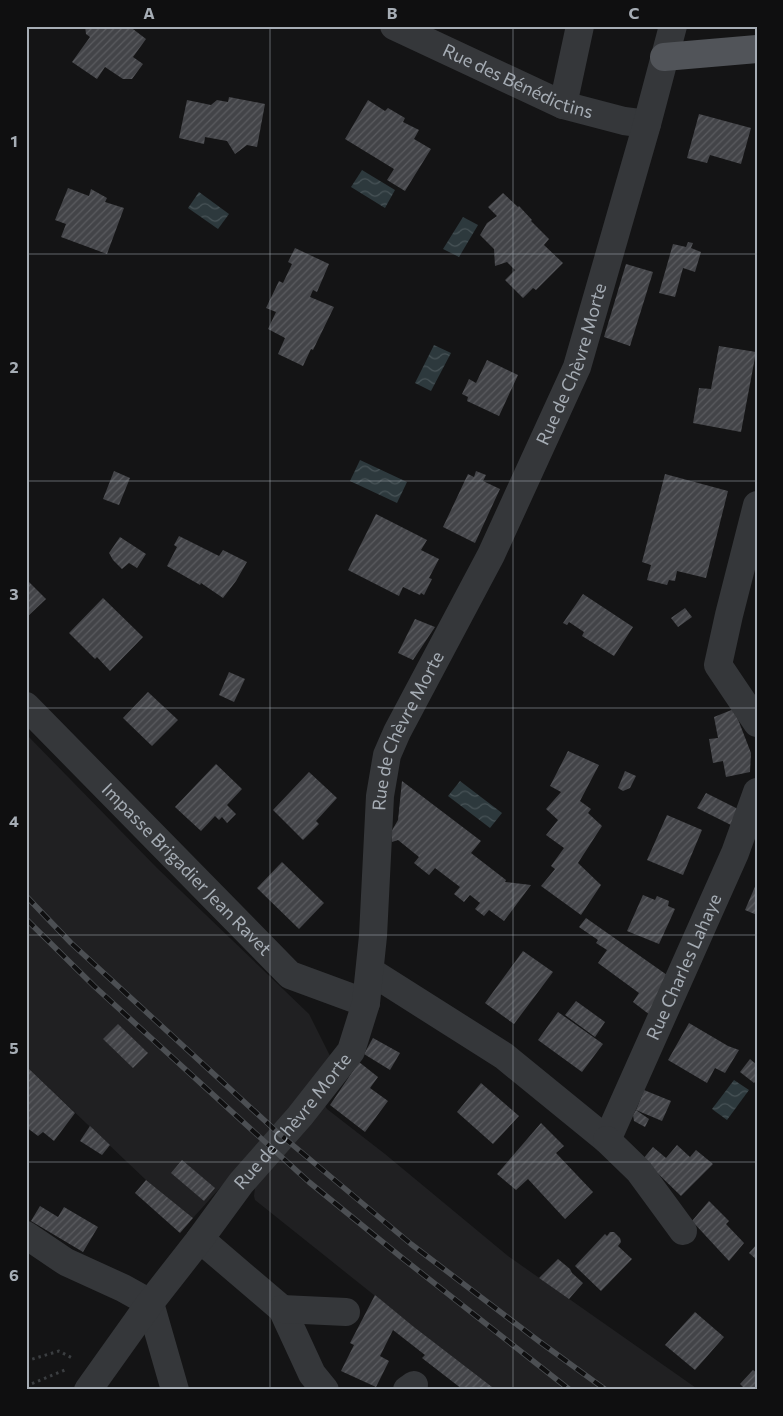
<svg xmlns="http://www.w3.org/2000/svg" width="783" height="1416" viewBox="0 0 783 1416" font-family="Commissioner,sans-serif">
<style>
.built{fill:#202022}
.water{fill:url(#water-waves)}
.building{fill:url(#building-hatch)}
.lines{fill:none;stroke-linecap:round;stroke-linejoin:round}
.path{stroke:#3b3e41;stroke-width:3;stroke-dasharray:2.5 4;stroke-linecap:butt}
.minor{stroke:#35373a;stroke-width:28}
.major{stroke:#515459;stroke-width:28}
.rail-casing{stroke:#4c4f53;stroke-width:5.5}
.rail{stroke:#0f0f10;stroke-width:4;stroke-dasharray:11;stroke-linecap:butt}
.grid{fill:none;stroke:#a6adb5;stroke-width:1;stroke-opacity:0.55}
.labels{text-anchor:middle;stroke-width:4.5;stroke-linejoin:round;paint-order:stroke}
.street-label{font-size:18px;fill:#a6adb5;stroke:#0f0f10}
.neatline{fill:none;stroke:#a6adb5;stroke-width:2}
.grid-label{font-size:16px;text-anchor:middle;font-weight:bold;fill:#a6adb5}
</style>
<defs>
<pattern id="water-waves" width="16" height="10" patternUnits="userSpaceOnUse" patternTransform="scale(1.25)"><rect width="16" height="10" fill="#2d393d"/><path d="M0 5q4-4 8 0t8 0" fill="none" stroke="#485357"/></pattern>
<pattern id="building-hatch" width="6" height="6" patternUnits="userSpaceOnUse" patternTransform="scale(1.25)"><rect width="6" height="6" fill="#434448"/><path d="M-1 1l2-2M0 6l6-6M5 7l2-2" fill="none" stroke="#5b5c60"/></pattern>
</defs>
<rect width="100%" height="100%" fill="#141415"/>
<polygon class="built" points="26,734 157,868 309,1014 331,1058 310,1081 327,1109 385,1154 508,1256 699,1390 496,1390 414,1327 255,1200 254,1196 255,1188 236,1174 228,1179 193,1218 146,1180 26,1066"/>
<g class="water">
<polygon points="362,170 395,190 385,208 351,187"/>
<polygon points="199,192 229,214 218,229 188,208"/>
<polygon points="463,217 478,225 459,257 443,249"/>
<polygon points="434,345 451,353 431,391 415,383"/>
<polygon points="360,460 407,482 397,503 350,481"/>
<polygon points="460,781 502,813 490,828 448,796"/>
<polygon points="734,1080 749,1090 727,1120 712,1109"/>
</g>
<g class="building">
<polygon points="85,26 129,26 146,39 133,57 143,64 132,79 123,79 105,67 97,79 72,62 90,37 86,34"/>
<polygon points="229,97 265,104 257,147 247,145 235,154 227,141 205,137 204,144 179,138 187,100 211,105 217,100 228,102"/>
<polygon points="368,100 385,111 388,108 405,118 403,122 419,130 414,139 431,149 405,191 387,180 394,169 345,139"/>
<polygon points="699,114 751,128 741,164 710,155 707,163 687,158"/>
<polygon points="68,188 89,196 91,189 107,198 105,202 124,208 107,254 61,237 66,224 55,220"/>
<polygon points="503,193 518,207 519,206 532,220 531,221 549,239 544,245 563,263 536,290 533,288 523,298 505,280 515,270 507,262 495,266 494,249 480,235 487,223 497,216 488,207"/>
<polygon points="688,242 693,243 691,248 701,252 695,272 683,268 675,297 659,293 673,244 686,247"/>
<polygon points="295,248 329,264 317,292 313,290 310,297 334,307 313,350 311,349 303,366 278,354 285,338 268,329 276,312 266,308 279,281 283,283 292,264 288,262"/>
<polygon points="626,264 653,272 630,346 604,337"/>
<polygon points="719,346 756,352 741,432 693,423 699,388 711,389"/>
<polygon points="487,360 518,375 499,416 467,401 468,397 462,394 469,379 476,383"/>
<polygon points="114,471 130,478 119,505 103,499"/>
<polygon points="476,471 486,475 483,481 500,489 475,543 443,527 468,474 474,477"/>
<polygon points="665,474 728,491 706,578 677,571 675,581 669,580 667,585 647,580 651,565 642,562"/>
<polygon points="376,514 427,540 421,550 439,559 429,578 432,579 424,595 421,593 420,595 403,587 399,596 348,570"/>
<polygon points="179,536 219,556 223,550 247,562 236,581 223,598 201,583 200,585 167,566 177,547 174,545"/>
<polygon points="120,537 146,554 137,568 129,563 122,569 113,560 109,553"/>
<polygon points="26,579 46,599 26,618"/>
<polygon points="583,594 633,627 614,656 582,636 584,632 569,622 567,625 563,623"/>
<polygon points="103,598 143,637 110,671 97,657 95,659 69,633"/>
<polygon points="685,608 692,617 678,627 671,618"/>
<polygon points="415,619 435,627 413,660 398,653"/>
<polygon points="229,672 245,679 234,702 219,695"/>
<polygon points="148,692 178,720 152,746 123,718"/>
<polygon points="734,709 751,753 750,772 726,777 723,761 713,763 709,739 718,738 714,717"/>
<polygon points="568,751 599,765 580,801 591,809 588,813 602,826 578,863 601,885 581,915 541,886 555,869 551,866 564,848 546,835 558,820 546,809 561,792 550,786"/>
<polygon points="216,764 242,789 227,805 236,814 227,823 222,817 219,820 215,816 201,831 175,807"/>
<polygon points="625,771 636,776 630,788 623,791 618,788"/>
<polygon points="309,772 337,798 316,821 319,824 303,840 273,810"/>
<polygon points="402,781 481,841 471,853 506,880 505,882 531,885 504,921 489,910 484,916 475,909 480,903 470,895 464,902 454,894 460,887 435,868 429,875 414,863 419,857 398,840 392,842 391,832 398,820"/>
<polygon points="706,793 738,809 733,826 697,808"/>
<polygon points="667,815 702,830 683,875 647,860"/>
<polygon points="282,862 324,903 299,929 257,888"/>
<polygon points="757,882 757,915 745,910"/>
<polygon points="643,895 655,900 657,896 669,901 668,906 675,909 659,944 627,931"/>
<polygon points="586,918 667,975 650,1015 633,1002 639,993 598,963 607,950 596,943 598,940 579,927"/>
<polygon points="523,951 553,972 514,1024 485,1003"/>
<polygon points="576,1001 605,1022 595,1037 565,1015"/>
<polygon points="558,1012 603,1044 582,1072 538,1040"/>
<polygon points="689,1023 728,1046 739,1050 725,1073 715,1068 707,1083 668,1060"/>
<polygon points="118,1024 148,1053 133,1068 103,1039"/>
<polygon points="373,1038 400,1053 390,1070 364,1054"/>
<polygon points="750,1059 757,1065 757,1079 754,1083 740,1072"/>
<polygon points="359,1062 378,1077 370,1088 388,1101 365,1132 330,1105"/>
<polygon points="26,1066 75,1113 54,1141 43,1132 38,1136 26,1127"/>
<polygon points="481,1083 519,1116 493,1144 457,1112"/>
<polygon points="644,1090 671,1101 662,1121 636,1110"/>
<polygon points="636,1110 649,1119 645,1127 634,1121 633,1115"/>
<polygon points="541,1123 564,1146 556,1153 593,1192 565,1219 528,1179 516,1190 497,1174"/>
<polygon points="90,1126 110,1145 102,1155 80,1141"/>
<polygon points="677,1145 690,1157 696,1150 713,1164 681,1196 643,1159 653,1147 666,1158"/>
<polygon points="182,1160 215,1188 204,1201 171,1173"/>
<polygon points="146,1180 193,1218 180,1233 135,1193"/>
<polygon points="709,1201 729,1221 726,1224 744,1243 729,1261 692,1221"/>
<polygon points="40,1206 58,1217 64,1207 98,1227 83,1252 31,1221"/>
<polygon points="610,1232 614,1232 620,1238 621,1242 618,1246 632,1259 601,1291 575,1266 605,1234 607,1236"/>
<polygon points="757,1244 757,1260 749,1253"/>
<polygon points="558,1259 570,1269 572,1273 583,1283 569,1299 539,1278"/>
<polygon points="375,1295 414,1327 496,1390 461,1390 462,1389 422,1358 425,1355 393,1330 380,1356 389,1361 376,1387 341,1371 354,1345 350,1343"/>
<polygon points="695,1312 724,1337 695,1370 665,1345"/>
<polygon points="753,1370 757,1373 757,1390 746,1390 740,1384"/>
</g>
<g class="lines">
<g class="path">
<polyline points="26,1361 59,1351 74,1359"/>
<polyline points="26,1386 65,1370"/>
</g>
<g class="minor">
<path id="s1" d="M394,26L563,105L624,121L647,124"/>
<polyline points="563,105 580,26"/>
<polyline points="757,505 729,615 718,665 757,723"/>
<path id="s2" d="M26,706L290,975L366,1003"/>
<path id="s3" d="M370,971L504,1056L607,1140L735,853L757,792"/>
<polyline points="607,1140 639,1171 683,1231"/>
<polyline points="26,1235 66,1262 123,1288 150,1303 175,1390"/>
<polyline points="200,1239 282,1309 312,1374 325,1390"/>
<polyline points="282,1309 346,1312"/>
<path id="s4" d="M88,1390L150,1303L200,1239L241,1183L300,1116L351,1051L366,1003L373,936L380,796L387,755L397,732L491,555L577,367L647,124L673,26"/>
<polyline points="407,1390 414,1385"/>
</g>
<polyline class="major" points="664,57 757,49"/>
<g class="rail-casing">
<g id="rail">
<polyline points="26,896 71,943 276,1131 411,1244 540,1342 606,1390"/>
<polyline points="26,919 94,986 309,1182 401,1257 570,1390"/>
</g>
</g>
<use href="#rail" class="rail"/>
</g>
<path class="grid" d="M270,26V1390M513,26V1390M26,254H757M26,481H757M26,708H757M26,935H757M26,1162H757"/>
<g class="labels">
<g class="street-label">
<text dy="6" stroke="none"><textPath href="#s1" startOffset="136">Rue des Bénédictins</textPath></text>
<text dy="6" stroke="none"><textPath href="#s4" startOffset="1162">Rue de Chèvre Morte</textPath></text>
<text dy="6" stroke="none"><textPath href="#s4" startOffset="758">Rue de Chèvre Morte</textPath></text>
<text dy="6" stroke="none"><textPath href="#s2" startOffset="229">Impasse Brigadier Jean Ravet</textPath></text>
<text dy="6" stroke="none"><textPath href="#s3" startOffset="481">Rue Charles Lahaye</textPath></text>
<text dy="6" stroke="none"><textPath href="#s4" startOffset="338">Rue de Chèvre Morte</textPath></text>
</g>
</g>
<rect width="783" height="1416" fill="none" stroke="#0f0f10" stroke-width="55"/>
<rect x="28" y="28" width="728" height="1360" class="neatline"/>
<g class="grid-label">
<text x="149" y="19">A</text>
<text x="392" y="19">B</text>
<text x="634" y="19">C</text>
<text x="14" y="147">1</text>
<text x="14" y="373">2</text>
<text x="14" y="600">3</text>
<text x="14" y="827">4</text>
<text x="14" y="1054">5</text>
<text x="14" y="1281">6</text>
</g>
</svg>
